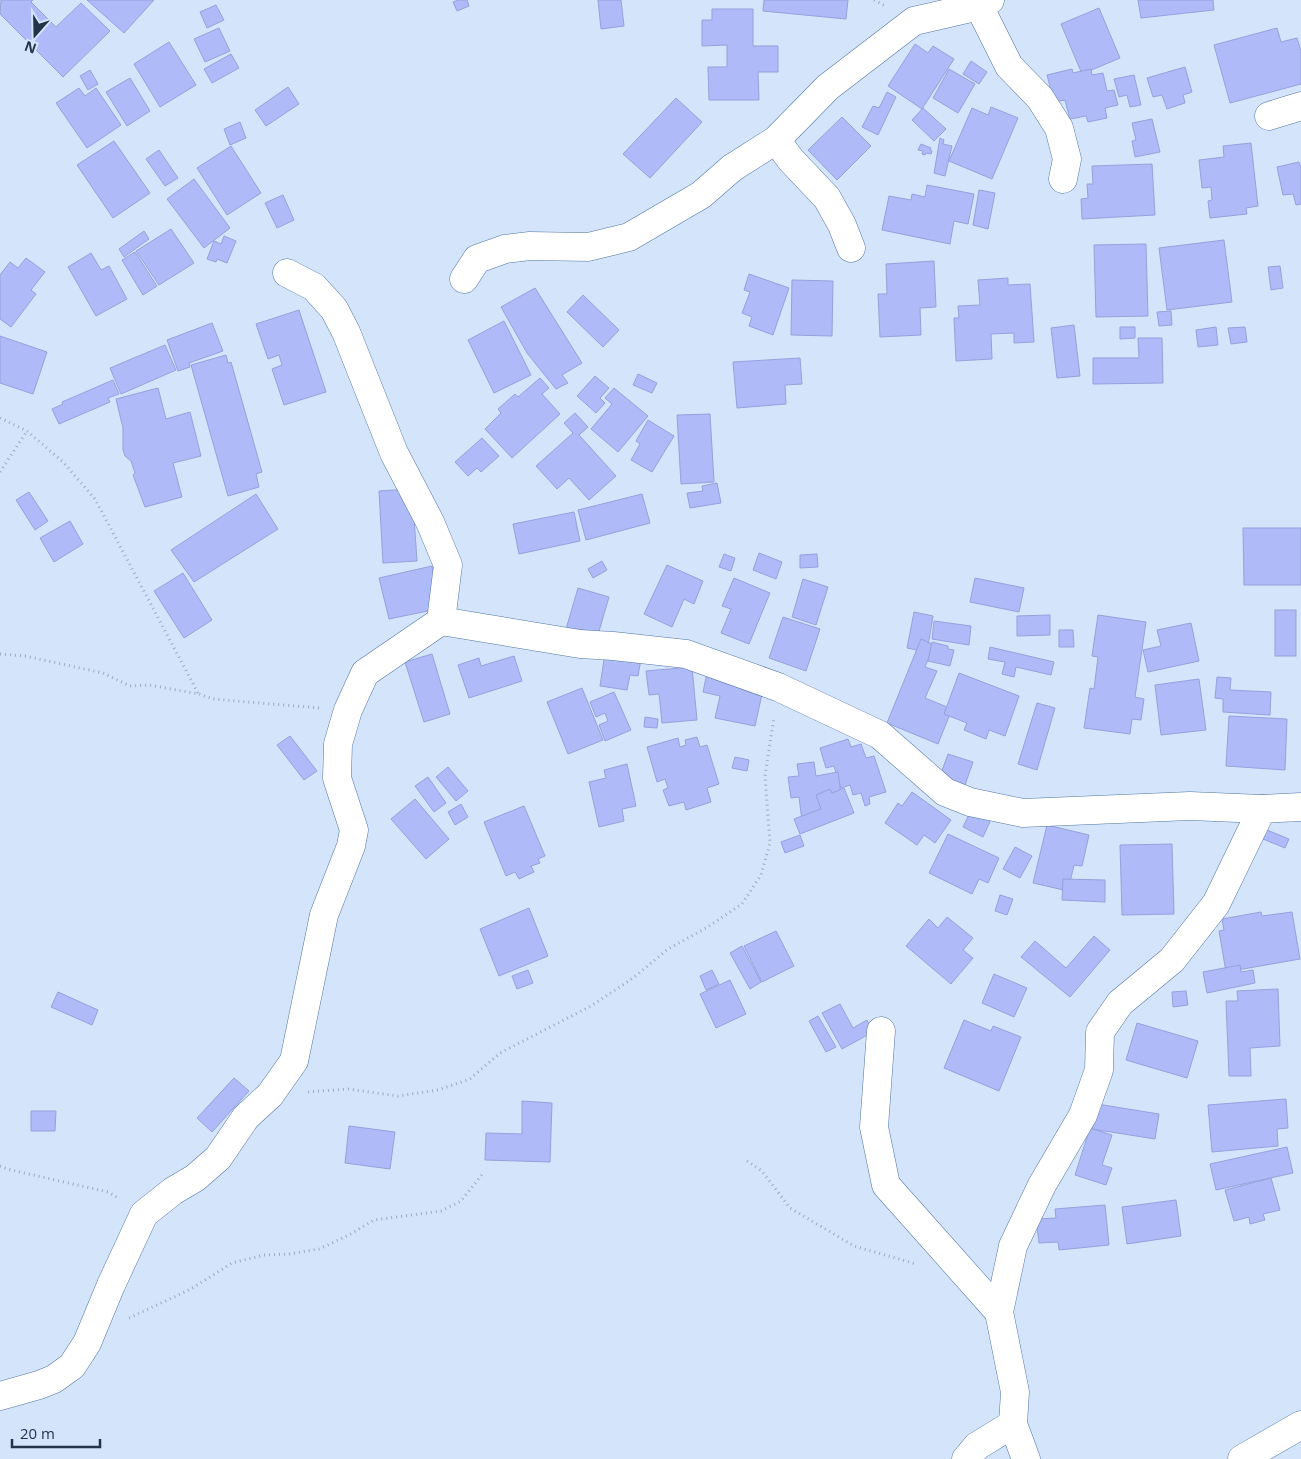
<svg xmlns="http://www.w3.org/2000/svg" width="1301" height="1459" viewBox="0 0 1301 1459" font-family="'Open Sans',sans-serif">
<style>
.building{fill:#aebbf8;stroke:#95a1dc}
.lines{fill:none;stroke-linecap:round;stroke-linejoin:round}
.minor-casing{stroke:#5076a7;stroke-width:29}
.path{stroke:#9aabc0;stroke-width:3;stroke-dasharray:1 4;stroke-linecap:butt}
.minor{stroke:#fff;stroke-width:28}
</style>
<rect width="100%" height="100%" fill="#d4e4fa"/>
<g class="building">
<polygon points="1,0 33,0 31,2 56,27 81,3 110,31 63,77 0,14"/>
<polygon points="87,0 154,0 124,33"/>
<polygon points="458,0 467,0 469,6 457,11 453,2"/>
<polygon points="598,0 621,0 624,26 601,29"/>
<polygon points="764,0 848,0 846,19 763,11"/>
<polygon points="1138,0 1213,0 1214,10 1141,18"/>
<polygon points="216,5 224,20 207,28 200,12"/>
<polygon points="1099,8 1120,58 1082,74 1061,24"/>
<polygon points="712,9 753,9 753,46 778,46 778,72 758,72 759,100 709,100 708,67 727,67 727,45 702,46 702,20 712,20"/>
<polygon points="219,28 230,51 205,62 194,39"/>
<polygon points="1277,28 1281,42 1297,38 1301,51 1301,84 1230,103 1214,45"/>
<polygon points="169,42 196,85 160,107 134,64"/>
<polygon points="915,44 928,53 933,46 954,59 922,109 888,86"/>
<polygon points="231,54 239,68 212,83 204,69"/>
<polygon points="971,61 987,72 979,84 963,74"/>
<polygon points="1185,67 1192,92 1183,95 1185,103 1167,109 1162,95 1153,97 1147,78"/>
<polygon points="949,69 975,84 958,113 933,98"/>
<polygon points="1072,69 1073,73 1091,69 1092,75 1103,73 1107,91 1114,90 1118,105 1105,108 1107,118 1088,122 1086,116 1070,119 1065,100 1054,102 1047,75"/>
<polygon points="90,70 98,84 88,90 80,76"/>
<polygon points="1134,75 1141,105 1130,107 1127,95 1119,97 1114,79"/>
<polygon points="130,78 150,111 127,126 106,92"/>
<polygon points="288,87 299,104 266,126 255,110"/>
<polygon points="79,88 85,96 96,88 121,125 87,148 56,103"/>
<polygon points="887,92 896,97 878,135 862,127 873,106 879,108"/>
<polygon points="676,98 702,122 650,178 623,154"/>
<polygon points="991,107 1018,118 992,179 949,161 972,108 988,115"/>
<polygon points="923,108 946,129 934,141 912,120"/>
<polygon points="842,117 871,146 837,180 808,150"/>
<polygon points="1152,119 1160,152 1135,157 1132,141 1136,140 1132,123"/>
<polygon points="240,122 246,138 230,145 224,129"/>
<polygon points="940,138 944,140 943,144 952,146 945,176 934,173"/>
<polygon points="114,141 150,193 113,218 77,165"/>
<polygon points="1251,143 1258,206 1246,208 1247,214 1210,218 1208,201 1212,200 1211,187 1202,188 1199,160 1224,157 1223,146"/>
<polygon points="921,144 931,148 930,150 932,151 931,154 926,153 925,155 922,154 923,151 918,150"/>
<polygon points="231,146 261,193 227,215 197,168"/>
<polygon points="159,150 178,178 165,186 146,159"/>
<polygon points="1299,162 1301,167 1301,204 1296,205 1293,194 1283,195 1277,167"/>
<polygon points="1152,164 1155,215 1082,219 1081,199 1088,198 1087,184 1093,184 1092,166"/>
<polygon points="194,179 230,228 204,248 167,199"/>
<polygon points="927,185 974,194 968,224 954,221 950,244 882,230 889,196 911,200 912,194 925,197"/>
<polygon points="979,190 995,193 988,229 973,225"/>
<polygon points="283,195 294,220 277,228 265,203"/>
<polygon points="171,229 194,263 159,285 136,251"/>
<polygon points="144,231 149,239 124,257 119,249"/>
<polygon points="224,236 236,241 227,263 217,259 216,262 207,259 214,241 221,244"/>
<polygon points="1224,240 1232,302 1167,310 1159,248"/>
<polygon points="1146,244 1148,316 1096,317 1094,245"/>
<polygon points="135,252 157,286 143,295 122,260"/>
<polygon points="91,253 101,270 109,266 127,299 96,316 68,267"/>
<polygon points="26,258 45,272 31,290 36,294 11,327 0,319 0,275 10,262 18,268"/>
<polygon points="934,261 936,307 920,308 921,335 880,337 878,294 887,294 886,264"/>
<polygon points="1280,266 1283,288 1271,290 1268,267"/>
<polygon points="749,274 789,288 773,335 749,326 752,317 742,313 750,292 744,290"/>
<polygon points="1008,278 1008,285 1030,284 1034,342 1014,343 1014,333 991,334 992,359 956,361 954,318 959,318 958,306 980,305 978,280"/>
<polygon points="792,280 833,281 832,336 791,335"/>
<polygon points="535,288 582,363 562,375 568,383 556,389 527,353 501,307"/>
<polygon points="583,295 619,330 603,347 567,312"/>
<polygon points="299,310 326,392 284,405 272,369 282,365 279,355 268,359 256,324"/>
<polygon points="1171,311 1172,325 1159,326 1157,312"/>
<polygon points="504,321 531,375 494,393 468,340"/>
<polygon points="212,323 223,351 189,363 190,367 178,371 167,340"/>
<polygon points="1074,325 1080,376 1057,378 1051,328"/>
<polygon points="1120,327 1135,327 1135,338 1120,339"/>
<polygon points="1216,327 1218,345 1198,347 1196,330"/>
<polygon points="1245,327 1247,342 1231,344 1228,328"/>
<polygon points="0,336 47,352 33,394 0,383"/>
<polygon points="1138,338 1162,338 1163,383 1093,384 1093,358 1139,358"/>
<polygon points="165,345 176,370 121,394 110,368"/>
<polygon points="226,355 228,363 231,362 262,472 256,474 259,487 228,496 191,365"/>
<polygon points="800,358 802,384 785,385 786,404 737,408 733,362"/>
<polygon points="638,374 657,383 652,393 633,385"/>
<polygon points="595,376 609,388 600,398 605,403 596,413 577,396"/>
<polygon points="540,378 549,388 542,394 560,414 512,458 485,429 501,413 498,409 515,394 518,397"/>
<polygon points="113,380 119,394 108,398 110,402 59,424 52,409 63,404 62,402"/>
<polygon points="158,388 166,419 190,412 201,456 173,463 182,497 145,507 133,475 135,473 131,461 125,456 123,450 123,428 116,399"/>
<polygon points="614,388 648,416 618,452 591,429 612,404 605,398"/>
<polygon points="575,413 588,427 579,435 616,476 589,500 569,478 557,489 536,466 573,433 564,423"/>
<polygon points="710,414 714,482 681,484 677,415"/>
<polygon points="648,420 674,436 652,472 631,460 640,444 636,441"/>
<polygon points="482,438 499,456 481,472 477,468 468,476 455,462"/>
<polygon points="717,483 721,503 690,508 687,493 703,491 702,486"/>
<polygon points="412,489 417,561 383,563 379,491"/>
<polygon points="29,492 48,521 35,530 16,500"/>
<polygon points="256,494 278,529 194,582 171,550"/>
<polygon points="642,494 650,523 586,540 578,510"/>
<polygon points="574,512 580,541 519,554 513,524"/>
<polygon points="70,521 83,544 54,562 40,538"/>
<polygon points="1243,528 1301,528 1301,585 1244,585"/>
<polygon points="759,553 782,562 776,579 753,570"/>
<polygon points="724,554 735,558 731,571 719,567"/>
<polygon points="817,554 818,567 800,568 800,555"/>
<polygon points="602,561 607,570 593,578 588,569"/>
<polygon points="667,565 703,581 694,604 684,599 672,627 644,614"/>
<polygon points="432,566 442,608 389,619 379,578"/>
<polygon points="183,573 212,620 184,638 154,591"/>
<polygon points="734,578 770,593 749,644 721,633 731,609 722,606"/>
<polygon points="975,578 1024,588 1019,612 970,602"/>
<polygon points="803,579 828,587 816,625 792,617"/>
<polygon points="578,588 609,597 597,638 566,629"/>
<rect x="1275" y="610" width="21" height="46"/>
<polygon points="914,612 933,616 927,652 907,648"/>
<polygon points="1050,615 1050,635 1017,636 1017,616"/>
<polygon points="1098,615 1146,622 1135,697 1144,699 1141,720 1132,719 1130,734 1084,728 1090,688 1094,689 1098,657 1092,656"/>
<polygon points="783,617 820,629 806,671 769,658"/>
<polygon points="934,621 971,626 969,645 932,639"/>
<polygon points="1191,623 1199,661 1148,672 1143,650 1161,646 1157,630"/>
<polygon points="1059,630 1073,630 1074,647 1059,647"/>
<polygon points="921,639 934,645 925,667 937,671 925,698 952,709 938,744 887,723"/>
<polygon points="932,642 948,646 948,649 954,650 950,666 928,661"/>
<polygon points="990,647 1054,662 1051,675 1016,667 1014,677 1002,674 1005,662 988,659"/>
<polygon points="605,653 641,659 638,676 630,675 627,690 600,686"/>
<polygon points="432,654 450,714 424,722 405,662"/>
<polygon points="514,656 522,681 469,698 458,665 479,658 481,666"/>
<polygon points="692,667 697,720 662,723 659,694 649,695 646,671"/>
<polygon points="707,673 764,685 755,726 715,718 720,696 703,692"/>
<polygon points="959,673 1019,696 1005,736 989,730 986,739 964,730 967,723 944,714"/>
<polygon points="1217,677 1231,678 1230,690 1271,692 1270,715 1223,712 1223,699 1215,698"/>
<polygon points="1199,679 1206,730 1161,735 1155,685"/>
<polygon points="582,688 603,740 568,754 547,702"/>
<polygon points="614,692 631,730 605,741 599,725 608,721 605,713 596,717 590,702"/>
<polygon points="1037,703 1055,708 1037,770 1018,764"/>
<polygon points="1229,716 1287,719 1285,770 1226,766"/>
<polygon points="645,717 658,719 657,728 644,727"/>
<polygon points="290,736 317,771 304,780 277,745"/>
<polygon points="697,737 700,747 707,745 719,784 707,788 711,802 686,810 684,802 669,806 663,790 668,788 665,779 657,782 647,747 678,738 680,747 686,745 685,740"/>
<polygon points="848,739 851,747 861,744 866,758 874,756 886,792 869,797 870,804 865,806 861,793 853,795 850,785 841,788 834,766 826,768 820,748"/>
<polygon points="948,754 973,762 965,785 940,776"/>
<polygon points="735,757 749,760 747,771 732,768"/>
<polygon points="814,762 816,776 838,772 844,816 802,821 799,797 791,798 788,777 799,776 797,764"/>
<polygon points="627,764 636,806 622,809 624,821 599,827 589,782 606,778 604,770"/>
<polygon points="448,767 468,791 456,801 436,777"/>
<polygon points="428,777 446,803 434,812 415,786"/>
<polygon points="844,788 854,813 800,834 794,819 821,809 816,795 830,789 832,793"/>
<polygon points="912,792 951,820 935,843 924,835 917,845 885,823 898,803 902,806"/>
<polygon points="415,799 449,839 426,859 391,819"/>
<polygon points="461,804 468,817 455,825 448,812"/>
<polygon points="524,806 545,856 538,859 540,863 531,866 534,872 519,879 515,872 506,876 484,822"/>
<polygon points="973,806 993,815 983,837 963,827"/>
<polygon points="1047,825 1089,835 1082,866 1074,865 1068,891 1033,883"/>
<polygon points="1267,830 1289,839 1285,848 1263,839"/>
<polygon points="948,834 999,858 988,883 979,879 972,894 929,873"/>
<polygon points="800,835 804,846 785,853 781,842"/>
<polygon points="1172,844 1174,914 1122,915 1120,845"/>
<polygon points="1015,847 1032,856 1020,878 1003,869"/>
<polygon points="1063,879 1105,880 1105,902 1062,900"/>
<polygon points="1000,895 1013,899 1007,915 995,911"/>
<polygon points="529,908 548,956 499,976 480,929"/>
<polygon points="1261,912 1262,916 1292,912 1300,959 1226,972 1219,931 1224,930 1222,919"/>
<polygon points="947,917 973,938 963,950 973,958 951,984 906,946 929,919 938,928"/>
<polygon points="776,931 794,966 762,982 744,946"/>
<polygon points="1094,936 1110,950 1070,997 1021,957 1035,941 1066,968"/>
<polygon points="742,946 761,982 750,989 730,953"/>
<polygon points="1240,965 1241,972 1253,970 1255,983 1207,993 1203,972"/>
<polygon points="528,970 533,983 517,989 512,976"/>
<polygon points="712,970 719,984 706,990 700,976"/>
<polygon points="994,974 1027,988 1014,1017 982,1003"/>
<polygon points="730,980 746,1014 716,1028 700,994"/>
<polygon points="1278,989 1280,1046 1250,1048 1251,1076 1229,1076 1226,1001 1238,1001 1237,991"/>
<polygon points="1186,991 1188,1005 1173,1007 1172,992"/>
<polygon points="58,992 98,1010 92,1025 51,1007"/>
<polygon points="840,1004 853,1028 867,1020 873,1032 842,1049 822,1013"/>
<polygon points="818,1016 836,1047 826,1052 809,1021"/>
<polygon points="964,1020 991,1031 993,1026 1021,1037 999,1091 944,1068"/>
<polygon points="1137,1023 1198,1041 1187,1078 1126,1060"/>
<polygon points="234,1078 249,1091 212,1132 197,1118"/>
<polygon points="1286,1099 1288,1128 1277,1129 1278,1146 1212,1152 1208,1105"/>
<polygon points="522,1101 552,1103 550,1162 485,1160 486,1133 522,1134"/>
<polygon points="1097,1104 1159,1114 1155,1139 1092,1129"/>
<polygon points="31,1111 56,1111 55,1131 31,1131"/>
<polygon points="349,1126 395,1132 390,1169 345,1163"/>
<polygon points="1090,1128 1112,1135 1102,1165 1112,1168 1106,1185 1075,1175"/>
<polygon points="1287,1147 1293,1173 1216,1190 1210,1164"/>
<polygon points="1271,1178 1280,1210 1263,1214 1265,1220 1250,1224 1249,1217 1234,1221 1225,1190"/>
<polygon points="1176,1200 1181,1236 1127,1244 1122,1207"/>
<polygon points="1105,1205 1109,1245 1059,1250 1058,1242 1039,1243 1036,1219 1056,1218 1055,1209"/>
</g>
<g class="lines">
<g class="minor-casing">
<g id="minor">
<polyline points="979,6 1009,66 1040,98 1059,128 1067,159 1063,179"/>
<polyline points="1269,116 1301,106"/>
<polyline points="776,140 791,160 827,198 842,225 851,248"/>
<polyline points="464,279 477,259 505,249 530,246 588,247 629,237 701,195 732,168 776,140 828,87 914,21 979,6 990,0"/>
<polyline points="441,621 580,644 613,646 686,654 778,687 880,735 945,792 970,802 1023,813 1190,806 1262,809"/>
<polyline points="881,1031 874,1127 886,1185 999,1312"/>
<polyline points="0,1396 39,1385 54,1379 72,1366 87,1343 111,1285 144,1214 173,1191 195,1178 218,1158 246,1117 270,1095 294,1061 324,915 351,846 354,830 337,778 338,744 348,710 365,673 441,621 448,565 430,522 394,453 346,332 334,309 314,287 287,273"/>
<polyline points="966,1459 977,1446 1013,1424"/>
<polyline points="1026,1459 1013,1424 1015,1392 999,1312 1013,1246 1042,1185 1083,1115 1099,1070 1100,1032 1120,1003 1172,960 1216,904 1262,809 1301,807"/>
<polyline points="1242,1459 1301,1425"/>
</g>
</g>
<g class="path">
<polyline points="874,0 887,7"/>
<polyline points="0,418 27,431 63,462 95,499 198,693"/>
<polyline points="0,472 27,431"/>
<polyline points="0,654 25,656 103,673 130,686 149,685 199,694 213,699 320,708"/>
<polyline points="308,1092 348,1089 398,1096 438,1090 470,1079 500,1053 591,1006 633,978 668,949 706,928 742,904 761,875 770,843 765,776 774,717"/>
<polyline points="747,1161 762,1171 790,1208 854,1246 916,1264"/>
<polyline points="0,1166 7,1169 108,1192 120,1199"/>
<polyline points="129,1318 191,1289 232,1263 264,1255 289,1254 319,1249 349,1235 374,1220 441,1211 461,1201 484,1172"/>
</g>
<use href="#minor" class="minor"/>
</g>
<g transform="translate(35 35) rotate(200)" stroke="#d4e4fa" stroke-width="4" paint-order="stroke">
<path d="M0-4L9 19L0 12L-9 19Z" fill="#233449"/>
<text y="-8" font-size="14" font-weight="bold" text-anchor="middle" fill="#233449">N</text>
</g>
<path d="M12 1439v8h88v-8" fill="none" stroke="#233449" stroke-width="2.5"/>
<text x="20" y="1439" font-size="15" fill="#233449" stroke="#d4e4fa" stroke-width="4" paint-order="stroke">20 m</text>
</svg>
